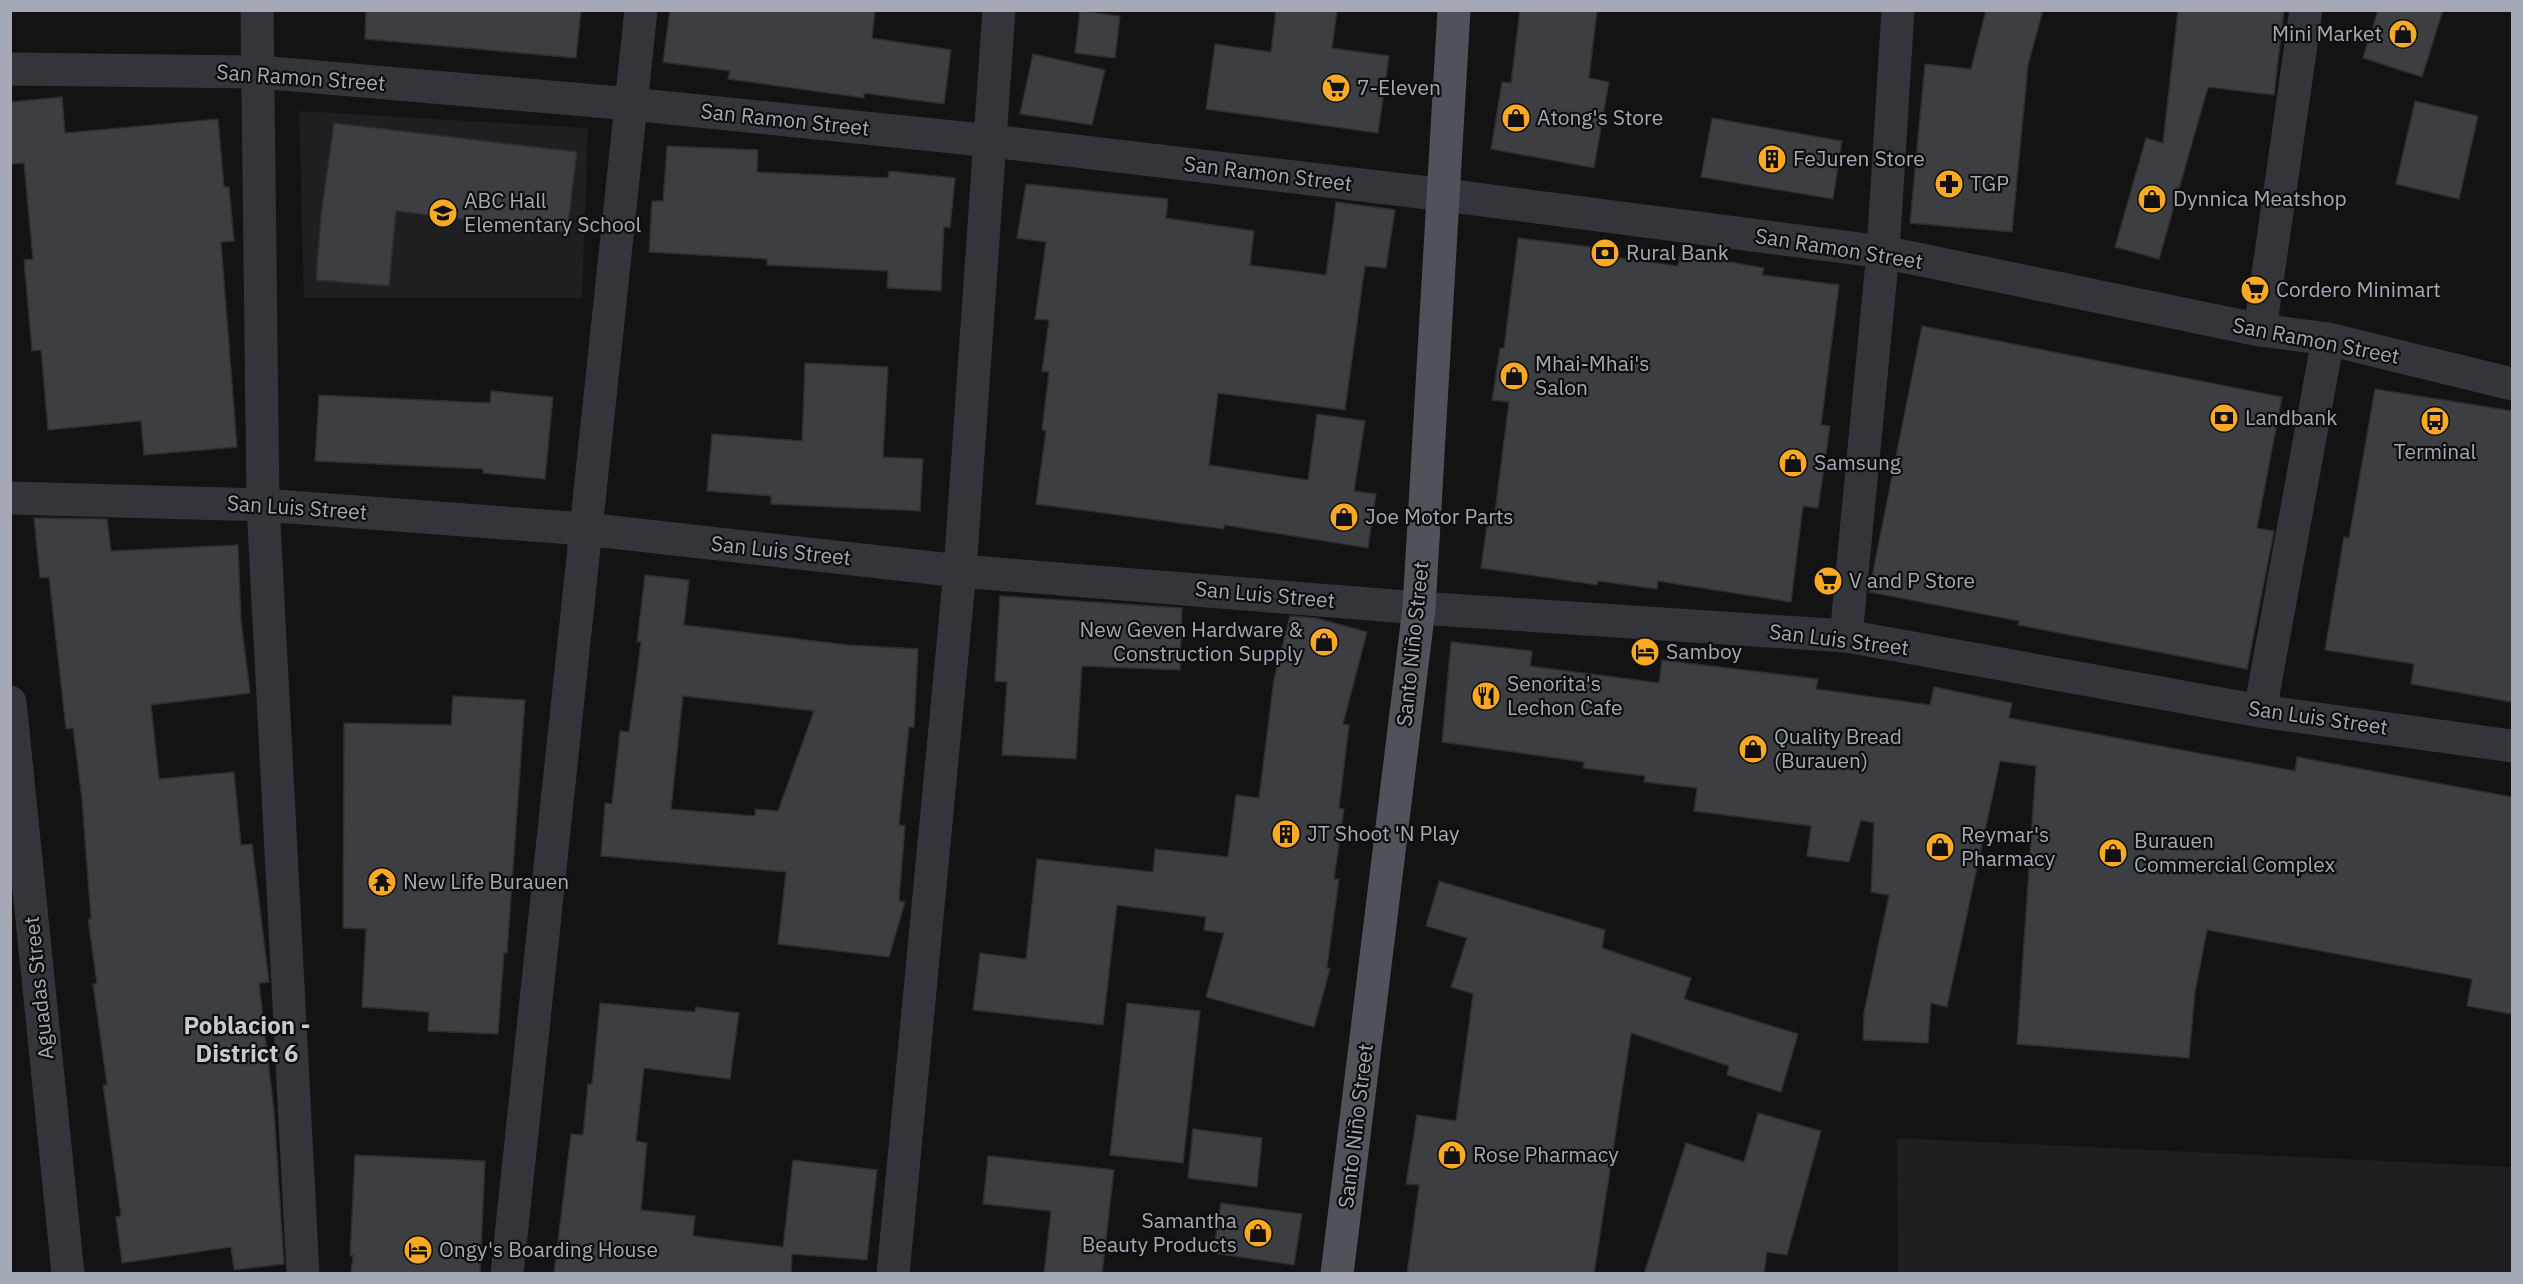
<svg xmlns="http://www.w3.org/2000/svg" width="2523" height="1284" viewBox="0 0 2523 1284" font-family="'IBM Plex Sans',sans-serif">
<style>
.built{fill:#1f1f21}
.building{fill:#3c3e42;stroke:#2d2d31;stroke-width:1.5;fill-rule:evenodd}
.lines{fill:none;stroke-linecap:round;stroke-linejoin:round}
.minor{stroke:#33353a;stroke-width:33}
.primary{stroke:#4f5259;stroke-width:33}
.labels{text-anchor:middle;stroke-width:4.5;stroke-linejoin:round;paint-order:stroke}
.poi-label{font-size:21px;fill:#a3aab6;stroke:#0e0e0f;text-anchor:start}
.street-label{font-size:21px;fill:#a3aab6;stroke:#0e0e0f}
.quarter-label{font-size:24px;font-weight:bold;fill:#c5c9d1;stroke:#0e0e0f}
</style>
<rect width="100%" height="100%" fill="#131314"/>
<g class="built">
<polygon points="299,111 588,128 582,298 304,298"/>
<polygon points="1897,1138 2512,1167 2512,1273 1898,1273"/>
</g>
<g class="building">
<polygon points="366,10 581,10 576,58 365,39"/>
<polygon points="670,10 875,10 872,38 951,50 944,104 864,93 864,98 728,79 730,71 663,62"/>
<polygon points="1276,10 1337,10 1332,48 1389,56 1378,133 1206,109 1215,44 1271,52"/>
<polygon points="1520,10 1597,10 1589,78 1609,82 1594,168 1491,149 1502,82 1511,83"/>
<polygon points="1986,10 2043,10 2028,65 2012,232 1910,223 1925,64 1971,69"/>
<polygon points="2178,10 2284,10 2274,95 2208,87 2159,259 2115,247 2146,138 2163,143"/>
<polygon points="2378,10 2443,10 2422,77 2363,58"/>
<polygon points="1080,11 1120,16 1115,58 1075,53"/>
<polygon points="1033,54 1105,70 1092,125 1020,114"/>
<polygon points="62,97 65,133 218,119 224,187 229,187 234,241 221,242 237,447 144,455 141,421 48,430 41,350 32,351 24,260 33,259 24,163 10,164 10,102"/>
<polygon points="2415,101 2478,116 2459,199 2396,184"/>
<polygon points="1712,118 1842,141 1833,199 1701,177"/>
<polygon points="334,123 577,152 567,232 396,211 389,286 316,280 321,214"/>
<polygon points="667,146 758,150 757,172 888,178 889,171 955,178 950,228 944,227 941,291 887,288 888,271 767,265 767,259 649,252 652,201 663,201"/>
<polygon points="1026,184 1168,199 1166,218 1254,231 1250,265 1326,275 1336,202 1395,210 1386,268 1365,266 1345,410 1218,393 1209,465 1308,480 1317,414 1365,421 1354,491 1376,494 1368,548 1224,525 1224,529 1036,504 1046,431 1042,430 1049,372 1042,371 1049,320 1035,319 1046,242 1017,238"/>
<polygon points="1518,238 1607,249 1606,256 1678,266 1681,253 1764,268 1762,275 1839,285 1821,425 1830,426 1818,508 1803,506 1791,602 1658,581 1657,589 1598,581 1597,585 1481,568 1488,518 1494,519 1509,402 1492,400 1500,348 1504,348"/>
<polygon points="1922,326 2282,397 2257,528 2274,531 2247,669 2018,625 2019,621 1869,592"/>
<polygon points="805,363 888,367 883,457 923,459 920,511 771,504 771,496 707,491 712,434 802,441"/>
<polygon points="2375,389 2512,411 2512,702 2411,684 2414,664 2325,650 2344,537 2349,538"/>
<polygon points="491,391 553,397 545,479 483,473 483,469 315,461 319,395 490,403"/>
<polygon points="34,518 107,519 111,551 238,545 241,620 250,693 151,705 159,779 234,772 241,845 252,844 269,982 259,983 274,1111 284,1264 234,1270 231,1247 122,1263 116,1217 121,1216 103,1085 107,1085 93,984 97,984 88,919 91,919 82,800 73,728 66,729 49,577 40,578"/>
<path d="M645,575L689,580L684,625L848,645L918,649L914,727H909L899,825L905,826L899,901L905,902L889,957L778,944L786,872L601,856L605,803L612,804L620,731L629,732L641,642H637ZM683,696L814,711L778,811L755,809V816L671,809Z"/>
<polygon points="1000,596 1182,608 1180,670 1082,666 1076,759 1002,755 1007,682 995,681"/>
<polygon points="1290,616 1316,618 1367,632 1343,724 1349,725 1339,808 1344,809 1334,879 1339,879 1327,968 1330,969 1314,1027 1206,997 1224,933 1204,930 1206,917 1117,905 1103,1025 973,1010 980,953 1026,959 1037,859 1153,872 1155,849 1228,857 1236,795 1259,798 1274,679"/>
<polygon points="1451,642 1532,651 1530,666 1659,683 1662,660 1818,679 1816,689 1930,705 1934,687 2012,703 2009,718 2295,771 2297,757 2512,797 2512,1014 2467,1006 2472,979 2207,930 2195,992 2189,1058 2017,1044 2036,766 2000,761 1947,1007 1931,1003 1928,1043 1863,1040 1864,1012 1889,895 1871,892 1874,823 1861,820 1849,862 1807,856 1811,826 1694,811 1697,788 1644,782 1645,776 1583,768 1584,762 1442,742"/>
<polygon points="453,696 525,700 507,953 504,953 498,1034 428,1031 429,1012 362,1007 366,929 343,928 344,723 451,725"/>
<polygon points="1439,881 1605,930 1602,948 1691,978 1684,999 1798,1034 1781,1092 1727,1075 1729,1066 1631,1033 1594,1274 1407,1274 1419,1185 1406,1184 1417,1115 1456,1121 1473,994 1451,987 1467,938 1426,926"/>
<polygon points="600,1003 695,1012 696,1007 739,1013 730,1079 644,1068 636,1141 647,1143 641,1210 695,1216 693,1236 783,1247 793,1160 877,1170 867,1260 792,1254 791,1274 554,1274 571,1134 583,1135 588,1084 592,1084"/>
<polygon points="1127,1003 1200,1011 1183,1163 1110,1155"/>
<polygon points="1758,1113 1821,1131 1787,1255 1767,1252 1764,1274 1644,1274 1686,1143 1744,1162"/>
<polygon points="1193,1129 1262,1138 1257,1187 1188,1178"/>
<polygon points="355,1155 485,1161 480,1274 351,1274 353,1255 350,1256"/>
<polygon points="988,1156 1114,1170 1102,1274 1044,1274 1051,1211 983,1204"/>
<polygon points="1221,1203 1302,1214 1294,1265 1213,1253"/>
</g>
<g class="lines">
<g class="minor">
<polyline points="257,10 263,505 303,1274"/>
<polyline points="10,69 259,72 631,104 992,141 1445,195 1883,252 2260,330 2328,339 2512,384"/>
<polyline points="2260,330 2306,10"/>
<polyline points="10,498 263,505 585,529 960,571 1419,608 1846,636 2260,711 2512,746"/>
<polyline points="1846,636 1883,252 1898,10"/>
<polyline points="10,702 68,1274"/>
<polyline points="2260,711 2328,339"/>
<polyline points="507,1274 641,10"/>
<polyline points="893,1274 960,571 999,10"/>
</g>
<polyline class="primary" points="1337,1274 1419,608 1454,10"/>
</g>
<defs>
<g id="shop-disc" transform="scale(1.5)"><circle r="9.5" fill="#faa925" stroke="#0e0e0f"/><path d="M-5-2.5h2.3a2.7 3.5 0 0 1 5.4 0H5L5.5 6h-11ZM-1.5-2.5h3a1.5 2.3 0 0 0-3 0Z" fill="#111"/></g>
<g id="supermarket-disc" transform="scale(1.5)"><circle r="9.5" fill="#faa925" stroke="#0e0e0f"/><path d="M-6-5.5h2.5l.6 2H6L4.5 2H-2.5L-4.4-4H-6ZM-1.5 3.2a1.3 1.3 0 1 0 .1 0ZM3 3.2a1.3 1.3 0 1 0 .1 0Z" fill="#111"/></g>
<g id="building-disc" transform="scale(1.5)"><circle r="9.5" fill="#faa925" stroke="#0e0e0f"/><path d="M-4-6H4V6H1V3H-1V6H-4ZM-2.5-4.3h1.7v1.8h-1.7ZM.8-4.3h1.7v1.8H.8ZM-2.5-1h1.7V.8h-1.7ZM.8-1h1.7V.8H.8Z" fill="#111"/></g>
<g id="pharmacy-disc" transform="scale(1.5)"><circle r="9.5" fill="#faa925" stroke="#0e0e0f"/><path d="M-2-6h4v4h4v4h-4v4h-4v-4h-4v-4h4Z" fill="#111"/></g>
<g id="school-disc" transform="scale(1.5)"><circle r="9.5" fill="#faa925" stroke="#0e0e0f"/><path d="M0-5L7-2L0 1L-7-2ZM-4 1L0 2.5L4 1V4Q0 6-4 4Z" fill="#111"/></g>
<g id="bank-disc" transform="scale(1.5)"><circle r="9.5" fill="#faa925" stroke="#0e0e0f"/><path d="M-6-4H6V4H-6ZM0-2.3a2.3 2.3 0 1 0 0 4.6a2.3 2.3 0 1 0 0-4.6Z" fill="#111"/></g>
<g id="bus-disc" transform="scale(1.5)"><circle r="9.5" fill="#faa925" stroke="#0e0e0f"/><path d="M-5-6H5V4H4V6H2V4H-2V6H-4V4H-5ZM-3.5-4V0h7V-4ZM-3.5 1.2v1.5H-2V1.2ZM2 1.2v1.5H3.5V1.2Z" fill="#111"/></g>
<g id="hotel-disc" transform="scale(1.5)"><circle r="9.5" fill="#faa925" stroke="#0e0e0f"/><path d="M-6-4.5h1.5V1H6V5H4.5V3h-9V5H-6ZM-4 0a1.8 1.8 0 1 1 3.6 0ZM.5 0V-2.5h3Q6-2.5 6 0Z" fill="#111"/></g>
<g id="restaurant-disc" transform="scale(1.5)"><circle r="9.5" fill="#faa925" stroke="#0e0e0f"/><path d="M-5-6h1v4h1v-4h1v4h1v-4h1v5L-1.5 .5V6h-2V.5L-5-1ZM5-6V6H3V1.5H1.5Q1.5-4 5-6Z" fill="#111"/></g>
<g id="temple-disc" transform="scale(1.5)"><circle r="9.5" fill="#faa925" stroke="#0e0e0f"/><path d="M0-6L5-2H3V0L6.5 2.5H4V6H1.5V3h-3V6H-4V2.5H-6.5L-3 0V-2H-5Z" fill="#111"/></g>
</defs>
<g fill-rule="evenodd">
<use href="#shop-disc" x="2403" y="34"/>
<use href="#supermarket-disc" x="1336" y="88"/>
<use href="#shop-disc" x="1516" y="118"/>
<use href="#building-disc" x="1772" y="159"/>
<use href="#pharmacy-disc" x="1949" y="184"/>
<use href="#shop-disc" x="2152" y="199"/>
<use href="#school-disc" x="443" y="213"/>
<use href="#bank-disc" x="1605" y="253"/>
<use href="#supermarket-disc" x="2255" y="290"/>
<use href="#shop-disc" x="1514" y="376"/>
<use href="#bank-disc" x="2224" y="418"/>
<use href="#bus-disc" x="2435" y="421"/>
<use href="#shop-disc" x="1793" y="463"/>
<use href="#shop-disc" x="1344" y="517"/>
<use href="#supermarket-disc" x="1828" y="581"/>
<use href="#shop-disc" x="1324" y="642"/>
<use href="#hotel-disc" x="1645" y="652"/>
<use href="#restaurant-disc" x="1486" y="696"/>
<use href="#shop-disc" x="1753" y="749"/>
<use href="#building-disc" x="1286" y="834"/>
<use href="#shop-disc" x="1940" y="847"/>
<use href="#shop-disc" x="2113" y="853"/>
<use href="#temple-disc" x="382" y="882"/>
<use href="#shop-disc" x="1452" y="1155"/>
<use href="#shop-disc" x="1258" y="1233"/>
<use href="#hotel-disc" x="418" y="1250"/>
</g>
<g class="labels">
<g class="poi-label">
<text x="2382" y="41" text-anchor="end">Mini Market</text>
<text x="1357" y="95">7-Eleven</text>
<text x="1537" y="125">Atong's Store</text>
<text x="1793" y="166">FeJuren Store</text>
<text x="1970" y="191">TGP</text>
<text x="2173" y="206">Dynnica Meatshop</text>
<text x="464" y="208">ABC Hall<tspan x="464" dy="24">Elementary School</tspan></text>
<text x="1626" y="260">Rural Bank</text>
<text x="2276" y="297">Cordero Minimart</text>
<text x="1535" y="371">Mhai-Mhai's<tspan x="1535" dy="24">Salon</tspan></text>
<text x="2245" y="425">Landbank</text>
<text x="2435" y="459" text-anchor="middle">Terminal</text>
<text x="1814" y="470">Samsung</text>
<text x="1365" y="524">Joe Motor Parts</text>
<text x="1849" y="588">V and P Store</text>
<text x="1303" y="637" text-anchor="end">New Geven Hardware &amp;<tspan x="1303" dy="24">Construction Supply</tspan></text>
<text x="1666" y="659">Samboy</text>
<text x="1507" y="691">Senorita's<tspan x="1507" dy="24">Lechon Cafe</tspan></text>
<text x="1774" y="744">Quality Bread<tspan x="1774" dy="24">(Burauen)</tspan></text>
<text x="1307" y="841">JT Shoot 'N Play</text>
<text x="1961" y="842">Reymar's<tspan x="1961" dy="24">Pharmacy</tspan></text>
<text x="2134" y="848">Burauen<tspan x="2134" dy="24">Commercial Complex</tspan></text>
<text x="403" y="889">New Life Burauen</text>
<text x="1473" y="1162">Rose Pharmacy</text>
<text x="1237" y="1228" text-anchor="end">Samantha<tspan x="1237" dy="24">Beauty Products</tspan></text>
<text x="439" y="1257">Ongy's Boarding House</text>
</g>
<g class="street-label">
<text transform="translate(301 78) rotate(4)" y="7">San Ramon Street</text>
<text transform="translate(785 120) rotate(6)" y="7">San Ramon Street</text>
<text transform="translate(1268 174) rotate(7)" y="7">San Ramon Street</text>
<text transform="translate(1839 249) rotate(9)" y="7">San Ramon Street</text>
<text transform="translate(2316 341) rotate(11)" y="7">San Ramon Street</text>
<text transform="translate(297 508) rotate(4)" y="7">San Luis Street</text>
<text transform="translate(781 551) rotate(6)" y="7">San Luis Street</text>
<text transform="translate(1265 595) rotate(5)" y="7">San Luis Street</text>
<text transform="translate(1839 640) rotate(7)" y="7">San Luis Street</text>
<text transform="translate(1413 644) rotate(-84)" y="7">Santo Niño Street</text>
<text transform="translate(2318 718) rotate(8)" y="7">San Luis Street</text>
<text transform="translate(39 988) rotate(-96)" y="7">Aguadas Street</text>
<text transform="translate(1356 1126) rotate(-83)" y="7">Santo Niño Street</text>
</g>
<g class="quarter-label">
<text x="247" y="1034">Poblacion -<tspan x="247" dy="28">District 6</tspan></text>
</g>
</g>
<rect width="2523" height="1284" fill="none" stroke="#a3aab6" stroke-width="24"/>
</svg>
